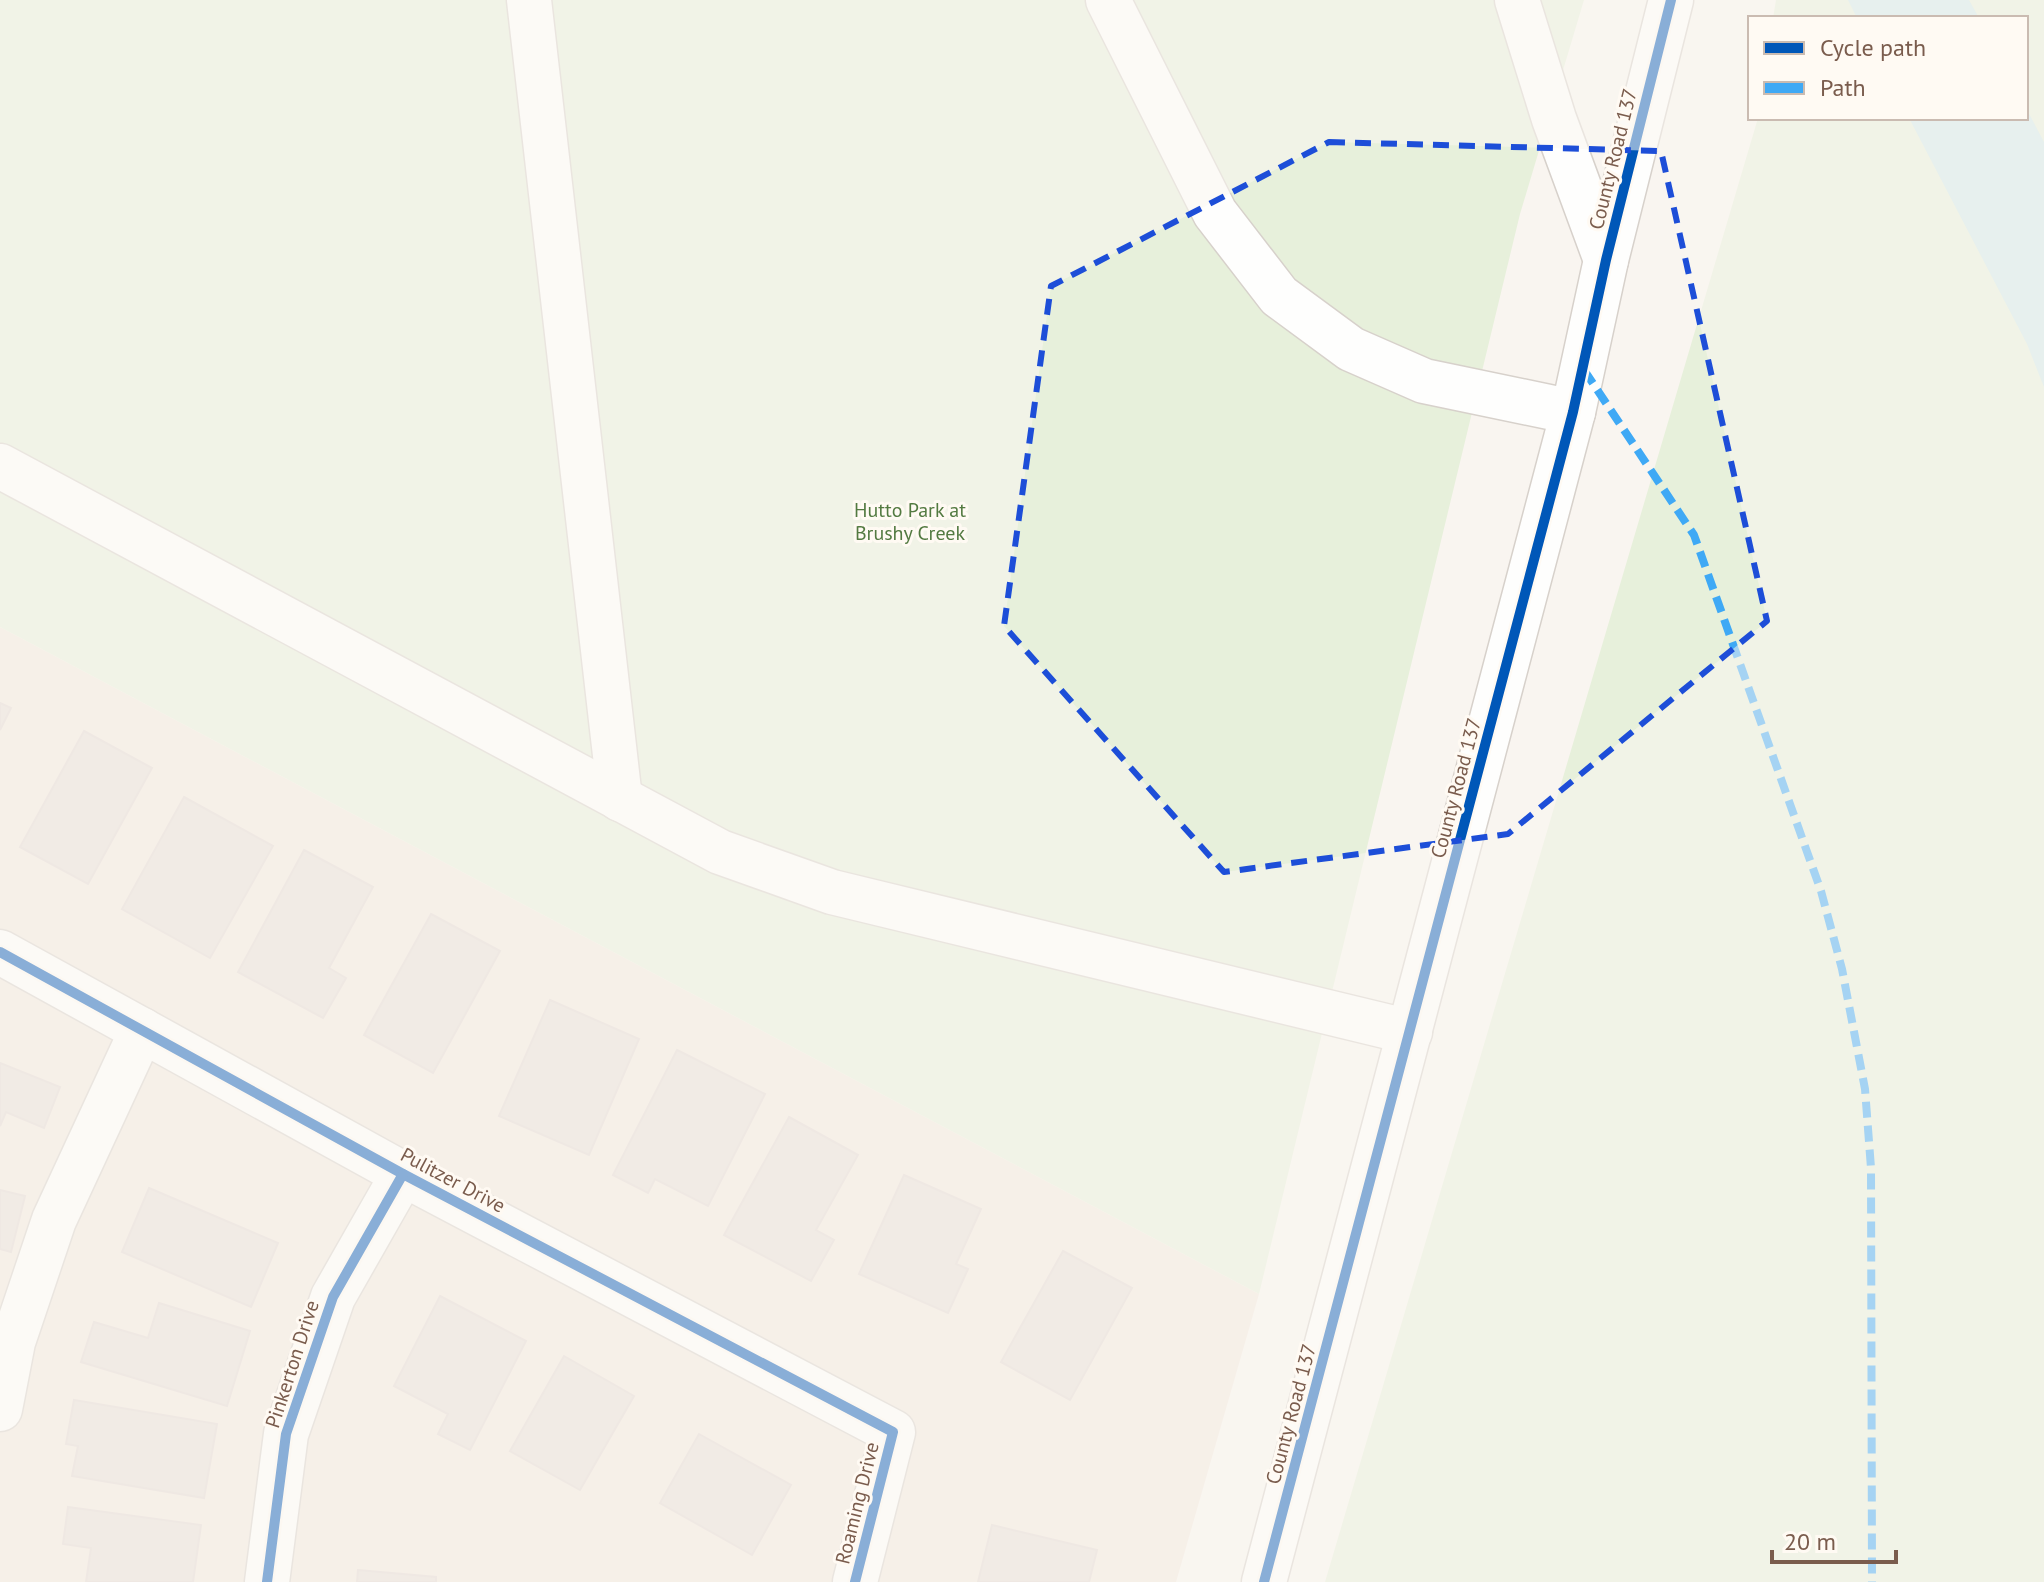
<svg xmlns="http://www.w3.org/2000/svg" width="2044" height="1582" viewBox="0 0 2044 1582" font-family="'PT Sans',sans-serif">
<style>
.residential{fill:#f2e8de}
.green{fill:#e7f0db}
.water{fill:#d0e8ea}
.building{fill:#e6ded7;stroke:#e2d8d2;stroke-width:2}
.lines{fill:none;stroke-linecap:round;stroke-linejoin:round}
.minor-casing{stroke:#d7d1cb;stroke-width:47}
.minor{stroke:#fefefd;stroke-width:44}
.quiet{stroke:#3fa9f5;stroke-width:8;stroke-dasharray:16 8;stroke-linecap:butt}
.cycleway-casing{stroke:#fffaf3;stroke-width:15}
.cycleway{stroke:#0057b8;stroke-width:10}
.marked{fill:none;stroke:#1d4ed8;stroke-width:6;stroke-dasharray:16 10;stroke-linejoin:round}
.labels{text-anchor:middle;stroke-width:6;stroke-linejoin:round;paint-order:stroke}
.street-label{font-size:20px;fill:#7a5c4d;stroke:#fffaf3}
.park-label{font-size:20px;fill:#537a41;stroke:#fffaf3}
</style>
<rect width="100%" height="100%" fill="#f9f5f0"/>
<polygon class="residential" points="0,627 1259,1294 1176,1582 0,1582"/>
<g class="green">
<polygon points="0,0 1584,0 1520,214 1259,1294 0,627"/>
<polygon points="1776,0 2044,0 2044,1582 1325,1582 1758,118 2026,118 2026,18 1773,18"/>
</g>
<g class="water">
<polygon points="1848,0 1969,0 1979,18 1857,18"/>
<polygon points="2026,108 2044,142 2044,387 2027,344 1909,118 2026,118"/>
</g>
<g class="building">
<polygon points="0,703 11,708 0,730"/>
<polygon points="84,731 152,768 88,884 20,847"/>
<polygon points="184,797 273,846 210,958 122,909"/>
<polygon points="304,850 373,887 329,968 346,978 323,1018 238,972"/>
<polygon points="431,914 500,951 433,1073 364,1035"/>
<polygon points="550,1000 639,1039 589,1155 499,1116"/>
<polygon points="677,1050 765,1094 708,1206 655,1179 648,1193 613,1175"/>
<polygon points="0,1063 60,1087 44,1128 6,1112 0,1126"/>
<polygon points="789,1117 858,1155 816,1230 834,1240 811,1281 724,1235"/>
<polygon points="904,1175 981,1209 956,1264 968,1269 948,1313 859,1274"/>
<polygon points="149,1188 278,1243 251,1307 122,1252"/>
<polygon points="0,1190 25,1196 11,1252 0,1249"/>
<polygon points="1063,1251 1132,1288 1070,1400 1001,1362"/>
<polygon points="440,1296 526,1341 470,1450 438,1434 448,1414 394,1386"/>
<polygon points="159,1303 250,1331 227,1406 81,1362 94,1322 148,1338"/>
<polygon points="564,1356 634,1396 580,1490 510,1451"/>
<polygon points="74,1400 217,1424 204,1498 72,1476 78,1446 66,1444"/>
<polygon points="699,1434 791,1485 752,1555 660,1503"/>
<polygon points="68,1507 201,1525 193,1582 86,1582 91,1548 63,1544"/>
<polygon points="992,1525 1097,1550 1089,1582 978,1582"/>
<polygon points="358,1570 436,1577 436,1582 357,1582"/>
</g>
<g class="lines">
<g class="minor-casing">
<g id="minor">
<polyline points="529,0 620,799"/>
<polyline points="1108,0 1215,213 1279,296 1351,349 1424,381 1573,412"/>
<polyline points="1517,0 1554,119 1606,260"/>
<polyline points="0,466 720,852 832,892 1410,1032"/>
<polyline points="0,952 403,1174 893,1432 855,1582"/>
<polyline points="0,1409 13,1342 54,1220 142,1030"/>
<polyline points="267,1582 286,1434 333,1297 403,1174"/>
<polyline points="1264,1582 1573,412 1606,260 1671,0"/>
</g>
</g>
<use href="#minor" class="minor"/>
<polyline class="quiet" points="1584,370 1694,535 1821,891 1842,969 1865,1089 1871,1168 1872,1582"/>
<g class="cycleway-casing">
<g id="cycleway">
<polyline points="0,952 403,1174 893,1432 855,1582"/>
<polyline points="267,1582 286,1434 333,1297 403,1174"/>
<polyline points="1264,1582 1573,412 1606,260 1671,0"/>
</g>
</g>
<use href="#cycleway" class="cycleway"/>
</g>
<path d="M0 0H2044V1582H0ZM1329,142L1661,151L1767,621L1508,834L1224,872L1004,626L1051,286Z" fill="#f9f5f0" fill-opacity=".55" fill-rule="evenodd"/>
<path class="marked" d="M1329,142L1661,151L1767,621L1508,834L1224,872L1004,626L1051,286Z"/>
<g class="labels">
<g class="street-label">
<text transform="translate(1613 159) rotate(-76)" y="7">County Road 137</text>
<text transform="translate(1456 788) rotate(-75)" y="7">County Road 137</text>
<text transform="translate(453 1180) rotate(28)" y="7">Pulitzer Drive</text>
<text transform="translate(292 1364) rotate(-72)" y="7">Pinkerton Drive</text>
<text transform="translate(1291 1414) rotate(-75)" y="7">County Road 137</text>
<text transform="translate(857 1503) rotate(-76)" y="7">Roaming Drive</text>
</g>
<g class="park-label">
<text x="910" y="517">Hutto Park at<tspan x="910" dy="23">Brushy Creek</tspan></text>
</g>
</g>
<rect x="1748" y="16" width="280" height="104" fill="#fffaf3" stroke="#cabbb1" stroke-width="2"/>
<rect x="1764" y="42" width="40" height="12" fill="#0057b8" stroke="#cabbb1" stroke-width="2"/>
<text x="1820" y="56" font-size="24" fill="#7a5c4d">Cycle path</text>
<rect x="1764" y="82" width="40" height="12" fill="#3fa9f5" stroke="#cabbb1" stroke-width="2"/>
<text x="1820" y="96" font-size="24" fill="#7a5c4d">Path</text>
<path d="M1772 1550v12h124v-12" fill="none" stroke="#7a5c4d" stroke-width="4"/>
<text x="1784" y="1550" font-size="24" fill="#7a5c4d" stroke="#fffaf3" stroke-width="6" paint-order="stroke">20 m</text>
</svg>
